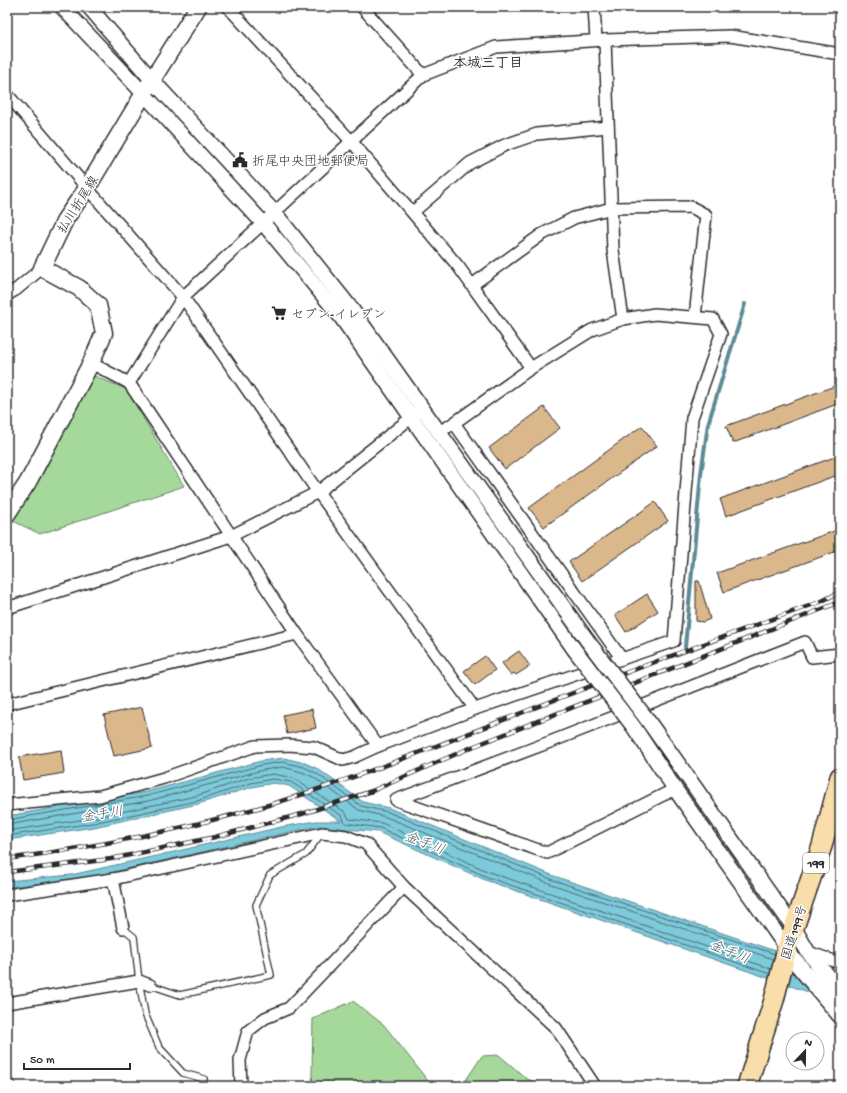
<svg xmlns="http://www.w3.org/2000/svg" width="847" height="1093" viewBox="0 0 847 1093" font-family="'Gochi Hand','Klee One',sans-serif">
<style>
.green{fill:#a5d99b;stroke:#688263}
.water{fill:#7dcadb;stroke:#5c8a95}
.lines{fill:none;stroke-linecap:round;stroke-linejoin:round}
.shore{stroke:#4c6b71;stroke-width:1}
.stream{stroke:#5c8a95;stroke-width:4}
.building{fill:#dbb78c;stroke:#2b2b2b}
.service-casing{stroke:#2b2b2b;stroke-width:8}
.minor-casing{stroke:#2b2b2b;stroke-width:14}
.tertiary-casing{stroke:#2b2b2b;stroke-width:17}
.secondary-casing{stroke:#2b2b2b;stroke-width:19}
.trunk-casing{stroke:#2b2b2b;stroke-width:22}
.service{stroke:#fff;stroke-width:5.5}
.minor{stroke:#fff;stroke-width:11}
.tertiary{stroke:#fff;stroke-width:14}
.secondary{stroke:#fff;stroke-width:16}
.trunk{stroke:#f9deab;stroke-width:19}
.rail-casing{stroke:#2b2b2b;stroke-width:4.5}
.rail{stroke:#fff;stroke-width:3;stroke-dasharray:9;stroke-linecap:butt}
.tertiary-bridge-casing{stroke:#2b2b2b;stroke-width:17;stroke-linecap:butt}
.tertiary-bridge{stroke:#fff;stroke-width:14}
.labels{text-anchor:middle;stroke-width:3;stroke-linejoin:round;paint-order:stroke}
.shield{fill:#fff;stroke:#6b6b6b;stroke-width:1}
.shield-label{font-size:12px;font-weight:bold;fill:#2b2b2b}
.poi-label{font-size:13px;fill:#2b2b2b;stroke:#fff;text-anchor:start}
.street-label{font-size:13px;fill:#2b2b2b;stroke:#fff}
.neighbourhood-label{font-size:14px;font-weight:bold;fill:#2b2b2b;stroke:#fff}
.water-label{font-size:14px;font-style:italic;fill:#445b60;stroke:#fff}
</style>
<rect width="100%" height="100%" fill="#fff"/>
<filter id="ink" filterUnits="userSpaceOnUse"><feTurbulence type="fractalNoise" baseFrequency=".025" numOctaves="2"/><feDisplacementMap in="SourceGraphic" scale="8" xChannelSelector="R" yChannelSelector="G"/><feConvolveMatrix kernelMatrix="1 2 1 2 8 2 1 2 1" color-interpolation-filters="sRGB"/></filter>
<g filter="url(#ink)">
<g class="green">
<polygon points="92,375 126,389 184,486 40,534 13,521"/>
<polygon points="353,1001 384,1025 432,1086 313,1086 312,1072 313,1019"/>
<polygon points="499,1055 527,1079 546,1086 457,1086 466,1080 482,1056"/>
</g>
<polygon class="water" points="284,758 305,763 318,769 363,802 389,808 554,876 840,973 840,1003 485,880 378,832 317,826 82,879 7,887 7,881 71,875 178,851 281,827 316,821 341,821 289,786 274,783 252,787 198,804 94,827 7,840 7,816 146,792 261,761"/>
<g class="lines">
<g class="shore">
<polyline points="7,820 147,796 262,765 283,762 304,767 316,773 361,806 388,812 553,880 775,954"/>
<polyline points="7,825 148,801 263,770 283,767 302,772 313,777 359,810 386,817 551,884 773,959"/>
<polyline points="7,831 93,818 196,796 249,778 273,774 293,778 345,812 349,819 382,823 489,872 771,969"/>
<polyline points="7,836 93,823 197,801 251,783 273,779 291,782 342,816 345,823 380,828 487,877 770,974"/>
</g>
<polyline class="stream" points="685,647 701,474 708,424 745,304"/>
</g>
<g class="building">
<polygon points="840,384 840,403 733,443 726,426"/>
<polygon points="544,407 560,428 505,469 489,448"/>
<polygon points="642,426 657,446 544,527 529,508"/>
<polygon points="840,455 840,474 726,516 720,499"/>
<polygon points="655,502 668,521 582,581 569,562"/>
<polygon points="840,529 840,550 724,592 717,573"/>
<polygon points="696,581 699,581 710,619 703,622 696,621"/>
<polygon points="647,594 658,611 626,632 615,615"/>
<polygon points="519,651 530,666 516,675 514,673 511,675 502,663"/>
<polygon points="485,656 495,670 475,685 464,671"/>
<polygon points="142,707 152,748 114,756 104,715"/>
<polygon points="312,709 316,728 287,734 283,715"/>
<polygon points="61,750 64,773 23,780 19,757"/>
</g>
<g class="lines">
<g class="service-casing">
<g id="service">
<polyline points="123,928 134,937 139,981 145,1014 159,1047 183,1073 204,1079"/>
<polyline points="150,985 180,995 271,975 256,905 270,875 306,854 321,834"/>
</g>
</g>
<g class="minor-casing">
<g id="minor">
<polyline points="228,7 352,142 458,266 531,368"/>
<polyline points="362,7 423,75"/>
<polyline points="594,7 596,40"/>
<polyline points="605,40 613,250 623,319"/>
<polyline points="7,94 87,188 183,297 318,492 475,709"/>
<polyline points="413,212 470,163 505,145 537,134 608,127"/>
<polyline points="472,285 541,235 574,218 612,208 691,207 706,215 695,317"/>
<polyline points="7,295 17,289 42,268"/>
<polyline points="91,363 129,383"/>
<polyline points="454,423 622,659"/>
<polyline points="7,608 231,536 318,492 417,413"/>
<polyline points="7,704 297,634"/>
<polyline points="378,746 297,634 129,383 183,297 423,75 496,47 605,40 730,36 840,54"/>
<polyline points="675,789 547,853 396,800 550,742 805,642 812,657 840,654"/>
<polyline points="7,805 100,796 164,778 255,746 289,745 314,747 343,760 354,757 378,746 475,709 674,641 692,418 721,334 713,319 655,314 623,319 592,330 531,368 454,423 439,432"/>
<polyline points="113,879 123,928"/>
<polyline points="7,895 113,879 322,833 346,836 366,844 404,887 556,1028 595,1086"/>
<polyline points="808,952 840,963"/>
<polyline points="7,1003 139,981 150,985"/>
<polyline points="7,1085 10,1086"/>
<polyline points="241,1086 240,1060 248,1031 265,1018 289,1008 404,887"/>
</g>
</g>
<g class="tertiary-casing">
<g id="tertiary">
<polyline points="62,7 144,94 263,223 341,317 574,649"/>
<polyline points="89,7 152,80 274,212 350,307 587,640"/>
<polyline points="646,718 794,928 808,952 822,970"/>
<polyline points="633,726 675,789 791,954"/>
</g>
</g>
<g class="secondary-casing">
<g id="secondary">
<polyline points="7,514 28,482 91,363 104,333 98,305 79,288 42,268 66,218 87,188 152,80 198,7"/>
<polyline points="795,961 840,1015"/>
<polyline points="822,970 840,991"/>
</g>
</g>
<g class="trunk-casing">
<polyline id="trunk" points="747,1086 774,1000 787,948 822,846 840,777"/>
</g>
<use href="#service" class="service"/>
<use href="#minor" class="minor"/>
<use href="#tertiary" class="tertiary"/>
<use href="#secondary" class="secondary"/>
<use href="#trunk" class="trunk"/>
<g class="rail-casing">
<g id="rail">
<path d="M7,859C96,847 186,829 272,804C376,772 476,730 578,691C658,660 739,631 820,602L840,592"/>
<polyline points="7,872 111,859 215,837 302,814 372,791 472,747 840,602"/>
</g>
</g>
<use href="#rail" class="rail"/>
<g class="tertiary-bridge-casing">
<g id="tertiary-bridge">
<polyline points="587,640 646,718"/>
<polyline points="574,649 633,726"/>
</g>
</g>
<use href="#tertiary-bridge" class="tertiary-bridge"/>
</g>
</g>
<defs>
<g id="civic-bare" transform="scale(1.2)"><path d="M-.6-6.5H3V-4.5H.6V-3L4-1V1h2V6H-6V1h2V-1L-.6-3ZM-1.2 2.5V6h2.4V2.5Z" fill="#2b2b2b" stroke="#fff" stroke-width="2.5" paint-order="stroke"/></g>
<g id="supermarket-bare" transform="scale(1.2)"><path d="M-6-5.5h2.5l.6 2H6L4.5 2H-2.5L-4.4-4H-6ZM-1.5 3.2a1.3 1.3 0 1 0 .1 0ZM3 3.2a1.3 1.3 0 1 0 .1 0Z" fill="#2b2b2b" stroke="#fff" stroke-width="2.5" paint-order="stroke"/></g>
</defs>
<g fill-rule="evenodd">
<use href="#civic-bare" x="240" y="160"/>
<use href="#supermarket-bare" x="279" y="313"/>
</g>
<g class="labels">
<rect class="shield" x="803" y="853" width="26" height="20" rx="3"/>
<g class="shield-label">
<text x="816" y="867">199</text>
</g>
<g class="poi-label">
<text x="252" y="165">折尾中央団地郵便局</text>
<text x="291" y="318">セブン-イレブン</text>
</g>
<g class="street-label">
<text transform="translate(77 204) rotate(-58)" y="5">払川折尾線</text>
<text transform="translate(793 932) rotate(-72)" y="5">国道199号</text>
</g>
<g class="neighbourhood-label">
<text x="488" y="67">本城三丁目</text>
</g>
<g class="water-label">
<text transform="translate(102 813) rotate(-9)" y="5">金手川</text>
<text transform="translate(425 842) rotate(21)" y="5">金手川</text>
<text transform="translate(730 951) rotate(22)" y="5">金手川</text>
</g>
</g>
<rect width="847" height="1093" fill="none" stroke="#fff" stroke-width="24"/>
<rect x="12" y="12" width="823" height="1069" fill="none" stroke="#2b2b2b" stroke-width="1.5" filter="url(#ink)"/>
<g transform="translate(805 1051) rotate(22)"><circle r="19" fill="#ffffff" stroke="#aaaaaa"/>
<path d="M0-3L7 15L0 10L-7 15Z" fill="#2b2b2b"/>
<text y="-6" font-size="11" font-weight="bold" text-anchor="middle" fill="#2b2b2b">N</text>
</g>
<path d="M24 1063v6h106v-6" fill="none" stroke="#2b2b2b" stroke-width="2"/>
<text x="30" y="1063" font-size="12" fill="#2b2b2b" stroke="#ffffff" stroke-width="3" paint-order="stroke">50 m</text>
</svg>
